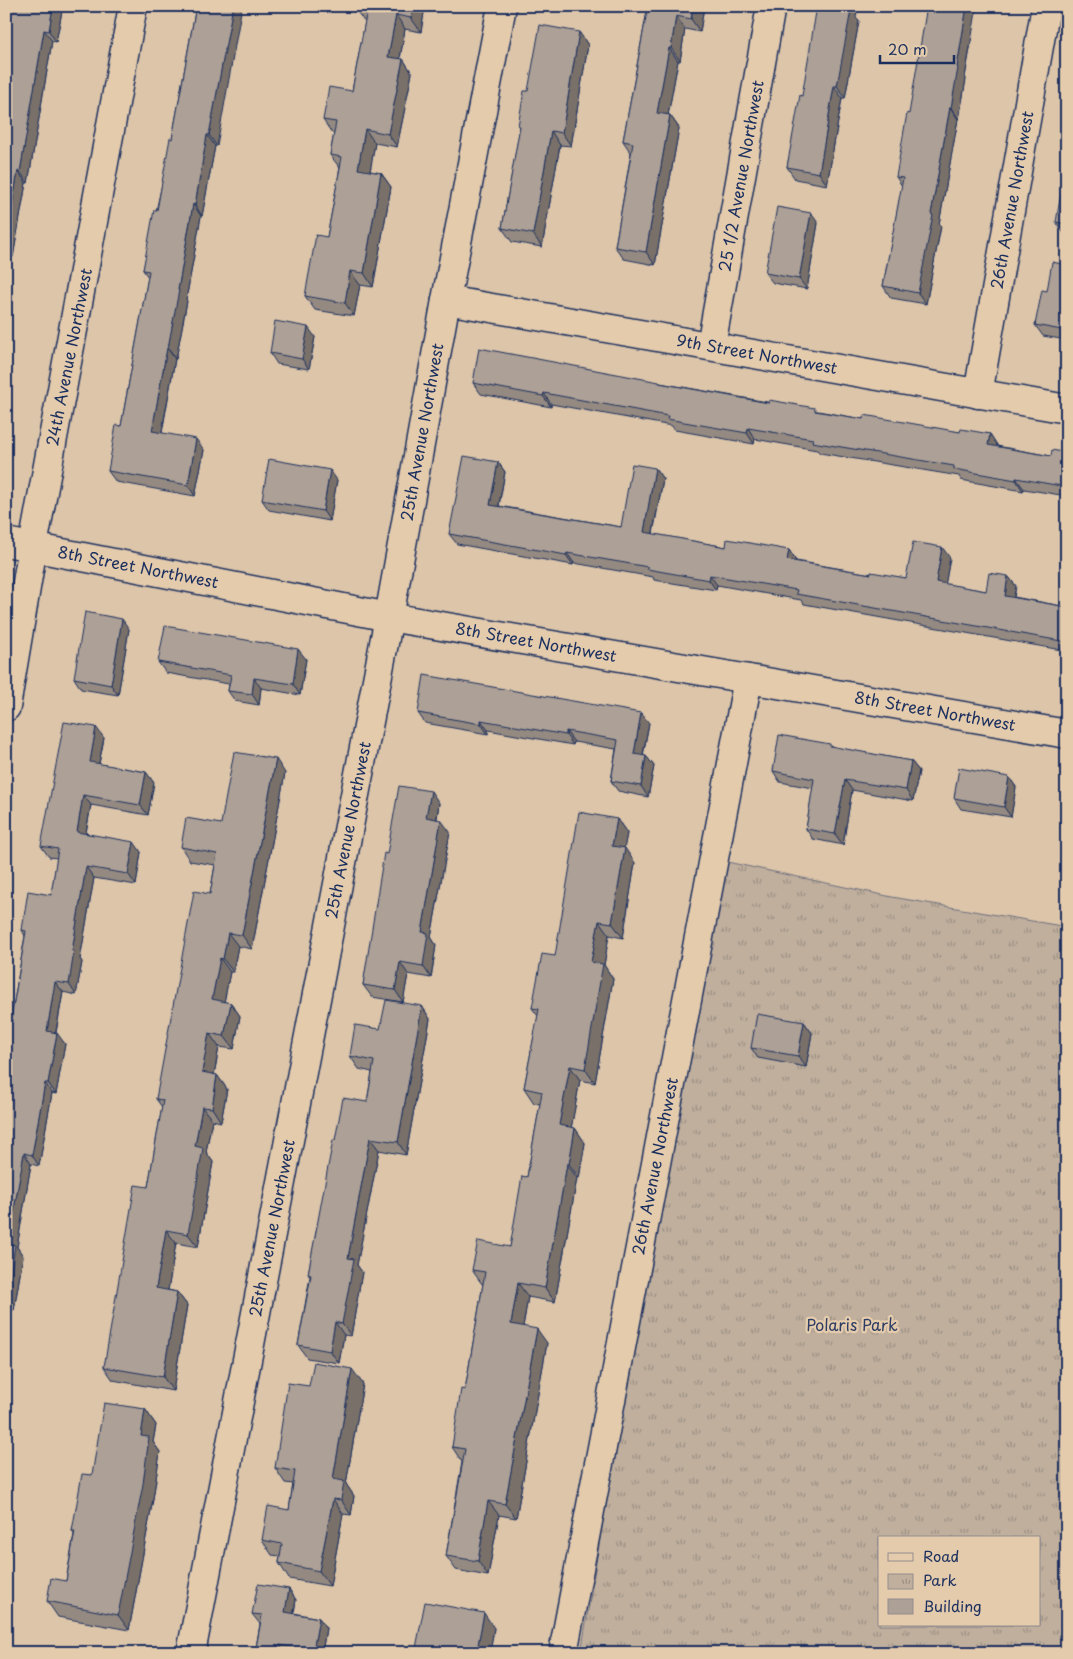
<svg xmlns="http://www.w3.org/2000/svg" width="1073" height="1659" viewBox="0 0 1073 1659" font-family="'Playpen Sans',sans-serif">
<style>
.park{fill:url(#park-tufts);stroke:#6e6f7e;fill-rule:evenodd}
.lines{fill:none;stroke-linecap:round;stroke-linejoin:round}
.minor-casing{stroke:#1b2f5e;stroke-width:31}
.minor{stroke:#e4cbac;stroke-width:28}
.wall{fill:#958a81;stroke:#1b2f5e}
.shaded-wall{fill:#797069;stroke:#1b2f5e}
.building{fill:#ada096;stroke:#1b2f5e}
.labels{text-anchor:middle;stroke-width:4.5;stroke-linejoin:round;paint-order:stroke}
.street-label{font-size:16px;fill:#1b2f5e;stroke:#e4cbac}
.park-label{font-size:16px;fill:#2c3c64;stroke:#e4cbac}
</style>
<defs>
<pattern id="park-tufts" width="24" height="20" patternUnits="userSpaceOnUse" patternTransform="scale(1.25)"><rect width="24" height="20" fill="#c0af9d"/><path d="M3 7l-1-3M5 7V3M7 7l1-3M15 17l-1-3M17 17v-4M19 17l1-3" fill="none" stroke="#9b8f83"/></pattern>
</defs>
<rect width="100%" height="100%" fill="#dcc5a9"/>
<filter id="ink" filterUnits="userSpaceOnUse"><feTurbulence type="fractalNoise" baseFrequency=".02" numOctaves="2"/><feDisplacementMap in="SourceGraphic" scale="10" xChannelSelector="R" yChannelSelector="G"/><feConvolveMatrix kernelMatrix="1 2 1 2 8 2 1 2 1" color-interpolation-filters="sRGB"/></filter>
<g filter="url(#ink)">
<path class="park" d="M713,859L892,897L1067,927V1653H581ZM879,1538H1039V1625H879Z"/>
<g class="lines">
<g class="minor-casing">
<g id="minor">
<polyline points="446,300 1067,409"/>
<polyline points="711,346 771,6"/>
<polyline points="978,394 1046,6"/>
<polyline points="6,542 389,617 1067,734"/>
<polyline points="6,707 33,546 133,6"/>
<polyline points="191,1653 389,617 446,300 502,6"/>
<polyline points="563,1653 748,679"/>
</g>
</g>
<use href="#minor" class="minor"/>
</g>
<g class="wall">
<polygon points="63,6 56,42 52,41 28,183 26,183 13,257 8,256 6,267 6,49"/>
<polygon points="196,6 217,146 215,146 202,216 201,216 186,300 187,301 176,359 175,359 162,433 204,450 195,496 116,482 108,471 121,426 148,277 143,270 172,139"/>
<polygon points="425,6 421,32 405,29 400,59 403,59 412,73 397,147 375,143 370,171 381,173 391,187 373,287 360,285 354,316 315,310 305,296 327,237 340,168 330,155 334,133 332,133 323,120 352,91 365,22 354,8"/>
<polygon points="648,6 704,6 700,32 685,29 680,61 678,61 668,115 670,115 679,128 655,265 624,259 615,247 631,153 623,141"/>
<polygon points="856,18 859,21 845,98 842,98 827,185 795,179 787,167 802,96"/>
<polygon points="579,32 588,45 571,146 560,145 542,247 512,242 502,228 520,128 518,126 528,91"/>
<polygon points="971,43 965,77 966,79 959,119 958,119 939,224 941,226 926,304 891,298 883,286 902,186 896,177"/>
<polygon points="1056,222 1067,224 1067,235 1065,235"/>
<polygon points="818,223 807,289 773,283 765,273"/>
<polygon points="1067,265 1067,340 1043,336 1035,325 1047,291"/>
<polygon points="315,337 309,369 277,364 270,353"/>
<polygon points="473,383 660,383 863,419 960,432 990,434 997,445 997,446 1051,456 1067,453 1067,496 1024,489 1023,491 961,480 959,476 820,453 817,450 755,439 754,444 675,430 672,426 551,404 551,407 481,394"/>
<polygon points="498,462 505,472 499,506 621,527 655,468 663,479 653,534 726,547 789,550 796,561 871,574 906,578 950,558 945,584 986,591 1008,576 1016,586 1014,597 1067,607 1067,651 804,604 801,600 717,585 716,590 654,580 653,577 574,563 573,565 457,544 449,534"/>
<polygon points="337,480 330,521 269,510 262,500"/>
<polygon points="129,629 118,695 81,689 74,678"/>
<polygon points="306,659 300,695 261,688 259,705 235,701 228,691 229,684 166,673 158,662"/>
<polygon points="418,713 649,723 643,756 646,756 654,766 648,797 618,791 611,781 616,749 574,742 573,745 488,730 488,734 425,723"/>
<polygon points="104,738 99,764 146,772 154,783 148,815 91,805 86,833 141,852 136,885 94,878 80,959 82,962 76,995 63,992 56,1033 65,1044 56,1094 52,1093 39,1166 31,1164 17,1247 23,1256 14,1310 11,1310 6,1337 6,1024 10,1025 25,936 22,930 51,895 57,858 49,857 41,846"/>
<polygon points="832,747 911,761 919,771 913,801 852,790 843,845 813,839 806,829 813,788 780,782 773,771"/>
<polygon points="285,773 252,949 238,946 233,972 230,972 224,1002 231,1003 240,1016 234,1049 219,1047 214,1075 217,1075 227,1089 221,1122 212,1120 206,1152 213,1162 198,1247 176,1243 168,1290 177,1292 187,1305 173,1391 113,1380 104,1367 148,1187 162,1107 156,1099 210,894 215,865 190,861 181,847 221,824"/>
<polygon points="1009,777 1016,787 1011,817 961,809 954,798"/>
<polygon points="439,803 437,819 450,832 431,937 436,945 431,978 408,974 403,1002 372,997 363,985 387,854"/>
<polygon points="617,819 627,833 624,848 635,863 623,938 609,935 604,965 613,979 595,1083 580,1080 571,1128 575,1128 585,1143 579,1178 577,1178 555,1302 528,1297 523,1326 547,1343 516,1518 499,1515 488,1576 456,1570 446,1556 462,1462 452,1447 465,1390 483,1284 482,1284 472,1270 510,1247 527,1177 540,1104 534,1103 524,1088 538,1016 532,1008 555,956"/>
<polygon points="422,1006 430,1019 406,1155 379,1150 357,1265 362,1272 351,1336 344,1335 339,1363 307,1358 298,1345 310,1277 308,1274 335,1140 367,1102 372,1072 359,1069 350,1056 380,1029"/>
<polygon points="804,1022 812,1033 806,1067 758,1058 751,1048"/>
<polygon points="363,1384 346,1484 354,1496 351,1515 343,1514 330,1586 289,1579 279,1563 280,1556 272,1555 262,1540 289,1510 293,1484 285,1483 275,1468 309,1386"/>
<polygon points="145,1409 156,1425 153,1442 160,1452 153,1499 129,1630 58,1617 47,1601 66,1581 74,1534 72,1531 92,1475"/>
<polygon points="289,1589 296,1600 294,1613 319,1618 326,1628 322,1653 255,1653 260,1624 252,1614"/>
<polygon points="494,1628 490,1653 415,1653"/>
</g>
<g class="shaded-wall">
<polygon points="53,6 63,6 56,42 49,31"/>
<polygon points="233,6 242,6 217,146 209,135"/>
<polygon points="414,6 425,6 421,32 411,18"/>
<polygon points="693,6 704,6 700,32 691,19"/>
<polygon points="848,6 858,6 856,18 859,21 845,98 837,86"/>
<polygon points="967,6 977,6 965,77 966,79 959,119 951,108 957,67"/>
<polygon points="396,15 405,29 398,70 388,57"/>
<polygon points="676,16 685,29 680,61 671,48"/>
<polygon points="44,30 52,41 28,183 20,172"/>
<polygon points="579,32 588,45 571,146 562,133"/>
<polygon points="669,48 678,61 666,126 657,113"/>
<polygon points="403,59 412,73 397,147 388,134"/>
<polygon points="834,86 842,98 827,185 819,173"/>
<polygon points="950,107 958,119 939,224 941,226 926,304 918,293 931,214"/>
<polygon points="670,115 679,128 655,265 646,252"/>
<polygon points="365,129 375,143 368,183 358,169"/>
<polygon points="551,131 560,145 542,247 533,234"/>
<polygon points="207,135 215,146 202,216 195,205"/>
<polygon points="18,171 26,183 13,257 6,247 6,240"/>
<polygon points="381,173 391,187 373,287 364,273"/>
<polygon points="193,204 201,216 186,300 187,301 176,359 168,348"/>
<polygon points="811,213 818,223 807,289 799,279"/>
<polygon points="6,254 8,256 6,267"/>
<polygon points="350,271 360,285 354,316 345,303"/>
<polygon points="308,327 315,337 309,369 302,359"/>
<polygon points="167,348 175,359 160,442 152,431"/>
<polygon points="544,393 551,404 551,407 543,396"/>
<polygon points="748,428 755,439 754,444 747,433"/>
<polygon points="990,434 997,445 996,456 988,445"/>
<polygon points="196,439 204,450 195,496 188,485"/>
<polygon points="498,462 505,472 497,515 490,505"/>
<polygon points="655,468 663,479 651,542 644,532"/>
<polygon points="330,470 337,480 330,521 323,511"/>
<polygon points="1016,478 1024,489 1023,491 1016,480"/>
<polygon points="942,547 950,558 944,592 936,582"/>
<polygon points="789,550 796,561 795,570 787,560"/>
<polygon points="567,553 574,563 573,565 566,555"/>
<polygon points="710,575 717,585 716,590 709,580"/>
<polygon points="1008,576 1016,586 1012,606 1005,596"/>
<polygon points="122,619 129,629 118,695 111,685"/>
<polygon points="298,649 306,659 300,695 293,684"/>
<polygon points="254,678 261,688 259,705 252,694"/>
<polygon points="641,713 649,723 641,764 634,754"/>
<polygon points="481,720 488,730 488,734 481,724"/>
<polygon points="96,727 104,738 97,773 90,762"/>
<polygon points="566,731 574,742 573,745 566,735"/>
<polygon points="646,756 654,766 648,797 641,786"/>
<polygon points="276,759 285,773 252,949 242,935"/>
<polygon points="911,761 919,771 913,801 906,790"/>
<polygon points="146,772 154,783 148,815 140,805"/>
<polygon points="1009,777 1016,787 1011,817 1004,807"/>
<polygon points="845,780 852,790 843,845 835,834"/>
<polygon points="431,791 439,803 435,829 426,817"/>
<polygon points="83,795 91,805 84,842 77,832"/>
<polygon points="617,819 627,833 622,861 612,846"/>
<polygon points="441,820 450,832 431,937 436,945 431,978 423,966 422,932"/>
<polygon points="134,842 141,852 136,885 128,874"/>
<polygon points="625,848 635,863 623,938 612,923"/>
<polygon points="86,867 94,878 80,959 82,962 76,995 69,984 72,951"/>
<polygon points="599,921 609,935 604,965 613,979 595,1083 585,1069 591,962"/>
<polygon points="228,933 238,946 233,972 223,959"/>
<polygon points="220,958 230,972 222,1013 212,999"/>
<polygon points="400,962 408,974 403,1002 395,990"/>
<polygon points="55,982 63,992 54,1042 47,1031"/>
<polygon points="231,1003 240,1016 234,1049 224,1036"/>
<polygon points="422,1006 430,1019 406,1155 398,1142"/>
<polygon points="804,1022 812,1033 806,1067 798,1056"/>
<polygon points="57,1033 65,1044 56,1094 48,1083"/>
<polygon points="209,1033 219,1047 212,1086 202,1072"/>
<polygon points="570,1066 580,1080 569,1140 559,1125"/>
<polygon points="217,1075 227,1089 221,1122 212,1108"/>
<polygon points="45,1083 52,1093 39,1166 32,1155"/>
<polygon points="202,1107 212,1120 206,1152 213,1162 198,1247 188,1234 195,1146"/>
<polygon points="575,1128 585,1143 579,1178 569,1164"/>
<polygon points="370,1138 379,1150 357,1265 362,1272 351,1336 342,1324 348,1258"/>
<polygon points="24,1153 31,1164 17,1247 23,1256 14,1310 7,1299 8,1244"/>
<polygon points="567,1164 577,1178 555,1302 545,1288"/>
<polygon points="166,1230 176,1243 166,1302 156,1288"/>
<polygon points="518,1283 528,1297 521,1339 511,1324"/>
<polygon points="177,1292 187,1305 173,1391 163,1377"/>
<polygon points="6,1303 11,1310 6,1337"/>
<polygon points="335,1322 344,1335 339,1363 330,1351"/>
<polygon points="537,1329 547,1343 516,1518 505,1504"/>
<polygon points="352,1369 363,1384 346,1484 354,1496 351,1515 341,1500 333,1479"/>
<polygon points="145,1409 156,1425 153,1442 160,1452 153,1499 129,1630 118,1615 141,1436"/>
<polygon points="333,1499 343,1514 330,1586 319,1571"/>
<polygon points="488,1501 499,1515 488,1576 478,1561"/>
<polygon points="289,1589 296,1600 292,1622 285,1612"/>
<polygon points="484,1613 494,1628 490,1653 479,1653 477,1650"/>
<polygon points="319,1618 326,1628 322,1653 314,1653 313,1651"/>
<polygon points="280,1645 285,1653 279,1653"/>
<polygon points="459,1646 463,1653 457,1653"/>
</g>
<g class="building">
<polygon points="14,6 53,6 49,31 44,30 20,172 18,171 6,240 6,49"/>
<polygon points="196,6 233,6 209,135 207,135 195,205 193,204 178,290 179,290 168,348 167,348 152,431 196,439 188,485 108,471 116,425 121,426 149,271 143,270 154,210 157,210 170,138 172,139"/>
<polygon points="355,6 414,6 411,18 396,15 388,57 403,59 388,134 365,129 358,169 381,173 364,273 350,271 345,303 305,296 316,235 327,237 342,157 330,155 336,122 323,120 329,87 352,91 367,10 354,8"/>
<polygon points="648,6 693,6 691,19 676,16 671,48 669,48 657,113 670,115 646,252 615,247 633,143 623,141"/>
<polygon points="817,6 848,6 847,9 851,10 837,86 834,86 819,173 787,167 800,95 802,96"/>
<polygon points="927,6 967,6 957,67 958,68 951,108 950,107 931,214 933,215 918,293 883,286 903,178 896,177 907,113 909,114"/>
<polygon points="540,25 579,32 562,133 551,131 533,234 502,228 520,126 518,126 524,91 528,91"/>
<polygon points="1067,159 1067,224 1056,222"/>
<polygon points="777,207 811,213 799,279 765,273"/>
<polygon points="1052,262 1067,265 1067,331 1035,325 1042,290 1047,291"/>
<polygon points="275,321 308,327 302,359 270,353"/>
<polygon points="479,348 659,382 659,383 769,403 769,400 815,408 815,411 863,419 864,415 960,432 961,429 990,434 988,445 1051,456 1052,450 1067,453 1067,487 1016,478 1016,480 954,469 954,466 812,442 813,439 748,428 747,433 667,419 668,416 544,393 543,396 473,383"/>
<polygon points="464,456 498,462 490,505 621,527 632,464 655,468 644,532 726,547 727,539 789,550 787,560 871,574 871,572 906,578 913,542 942,547 936,582 986,591 989,573 1008,576 1005,596 1067,607 1067,642 796,594 797,590 710,575 709,580 647,569 648,567 567,553 566,555 449,534"/>
<polygon points="269,459 330,470 323,511 262,500"/>
<polygon points="85,612 122,619 111,685 74,678"/>
<polygon points="165,626 298,649 293,684 254,678 252,694 228,691 231,675 158,662"/>
<polygon points="424,675 641,713 634,754 646,756 641,786 611,781 618,740 566,731 566,735 481,720 481,724 418,713"/>
<polygon points="64,722 96,727 90,762 146,772 140,805 83,795 77,832 134,842 128,874 86,867 72,951 74,951 69,984 55,982 47,1031 57,1033 48,1083 45,1083 32,1155 24,1153 8,1244 15,1245 7,1299 6,1024 10,1025 26,931 22,930 28,891 51,895 58,849 41,846"/>
<polygon points="779,735 830,744 830,746 911,761 906,790 845,780 835,834 806,829 814,779 773,771"/>
<polygon points="234,752 276,759 242,935 228,933 223,959 220,958 212,999 231,1003 224,1036 209,1033 202,1072 217,1075 212,1108 202,1107 195,1146 203,1148 188,1234 166,1230 156,1288 177,1292 163,1377 104,1367 135,1185 148,1187 163,1100 156,1099 194,891 210,894 217,854 181,847 186,818 221,824"/>
<polygon points="959,768 1009,777 1004,807 954,798"/>
<polygon points="399,786 431,791 426,817 441,820 422,932 428,933 423,966 400,962 395,990 363,985 384,853 387,854"/>
<polygon points="579,812 617,819 612,846 625,848 612,923 599,921 591,962 603,964 585,1069 570,1066 559,1125 575,1128 569,1164 567,1164 545,1288 518,1283 511,1324 537,1329 505,1504 488,1501 478,1561 446,1556 465,1449 452,1447 461,1389 465,1390 485,1272 472,1270 478,1241 510,1247 522,1176 527,1177 542,1092 524,1088 539,1009 532,1008 542,954 555,956"/>
<polygon points="386,1000 422,1006 398,1142 370,1138 348,1258 354,1259 342,1324 335,1322 330,1351 298,1345 311,1275 308,1274 333,1140 335,1140 343,1098 367,1102 374,1061 350,1056 355,1025 380,1029"/>
<polygon points="757,1014 804,1022 798,1056 751,1048"/>
<polygon points="314,1362 352,1369 333,1479 344,1481 341,1500 333,1499 319,1571 279,1563 282,1544 262,1540 268,1506 289,1510 295,1471 275,1468 288,1383 309,1386"/>
<polygon points="104,1403 145,1409 141,1436 149,1437 143,1484 118,1615 47,1601 51,1578 66,1581 75,1531 72,1531 82,1474 92,1475"/>
<polygon points="258,1584 289,1589 285,1612 319,1618 313,1651 280,1645 279,1653 255,1653 262,1615 252,1614"/>
<polygon points="425,1602 484,1613 477,1650 459,1646 457,1653 415,1653"/>
<polygon points="79,1651 89,1653 78,1653"/>
</g>
</g>
<g class="labels">
<g class="street-label">
<text transform="translate(741 176) rotate(-80)" y="6">25 1/2 Avenue Northwest</text>
<text transform="translate(1012 200) rotate(-80)" y="6">26th Avenue Northwest</text>
<text transform="translate(757 354) rotate(10)" y="6">9th Street Northwest</text>
<text transform="translate(69 357) rotate(-79)" y="6">24th Avenue Northwest</text>
<text transform="translate(422 432) rotate(-80)" y="6">25th Avenue Northwest</text>
<text transform="translate(138 567) rotate(11)" y="6">8th Street Northwest</text>
<text transform="translate(536 642) rotate(10)" y="6">8th Street Northwest</text>
<text transform="translate(935 711) rotate(10)" y="6">8th Street Northwest</text>
<text transform="translate(348 830) rotate(-79)" y="6">25th Avenue Northwest</text>
<text transform="translate(655 1166) rotate(-79)" y="6">26th Avenue Northwest</text>
<text transform="translate(272 1228) rotate(-79)" y="6">25th Avenue Northwest</text>
</g>
<g class="park-label">
<text x="852" y="1331">Polaris Park</text>
</g>
</g>
<rect width="1073" height="1659" fill="none" stroke="#e4cbac" stroke-width="25"/>
<rect x="12" y="12" width="1048" height="1634" fill="none" stroke="#1b2f5e" stroke-width="2" filter="url(#ink)"/>
<rect x="878" y="1536" width="162" height="90" fill="#e4cbac" stroke="#948d8d"/>
<rect x="888" y="1553" width="25" height="8" fill="#e4cbac" stroke="#948d8d"/>
<text x="923" y="1562" font-size="15" fill="#1b2f5e">Road</text>
<rect x="888" y="1574" width="25" height="15" fill="url(#park-tufts)" stroke="#948d8d"/>
<text x="923" y="1586" font-size="15" fill="#1b2f5e">Park</text>
<rect x="888" y="1599" width="25" height="15" fill="#ada096" stroke="#948d8d"/>
<text x="923" y="1612" font-size="15" fill="#1b2f5e">Building</text>
<path d="M880 55v8h74v-8" fill="none" stroke="#1b2f5e" stroke-width="2.5"/>
<text x="888" y="55" font-size="15" fill="#1b2f5e" stroke="#e4cbac" stroke-width="4" paint-order="stroke">20 m</text>
</svg>
